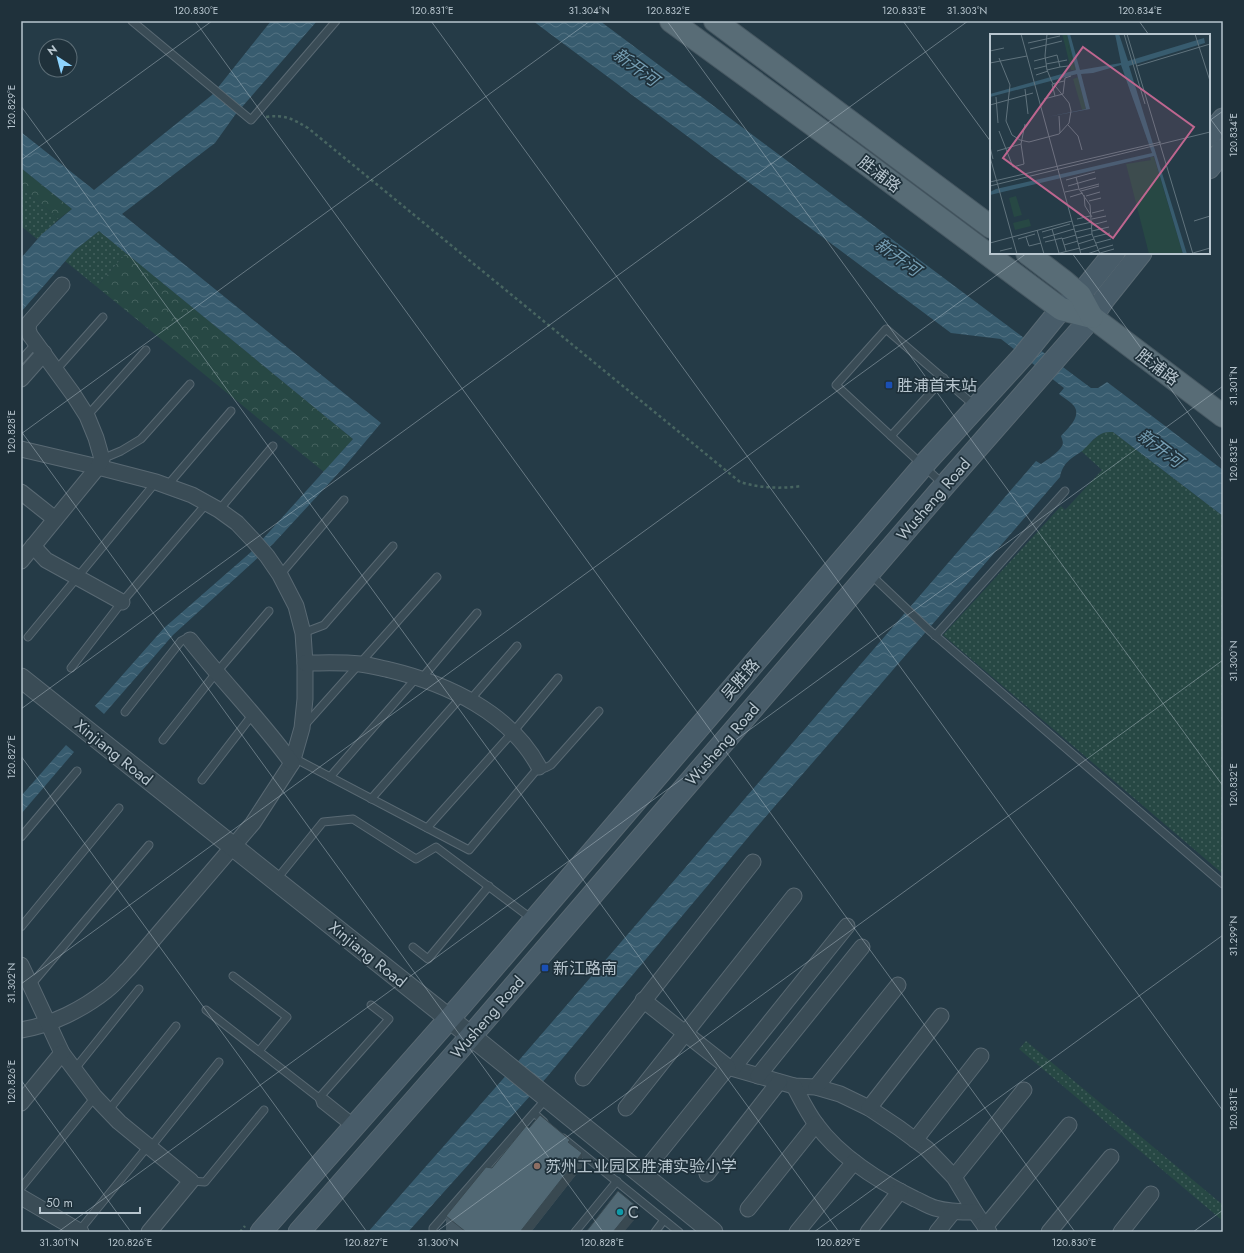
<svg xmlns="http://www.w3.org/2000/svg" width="1244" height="1253" viewBox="0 0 1244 1253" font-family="Jost,'Noto Sans SC',sans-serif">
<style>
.grass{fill:url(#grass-dots)}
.forest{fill:url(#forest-crowns)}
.water{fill:url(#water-waves)}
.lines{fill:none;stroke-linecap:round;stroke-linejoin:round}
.service-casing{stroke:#596973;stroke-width:9}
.minor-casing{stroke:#596973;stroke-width:17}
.tertiary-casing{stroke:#596973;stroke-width:21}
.secondary-casing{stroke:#596973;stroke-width:23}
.primary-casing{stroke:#475862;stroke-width:24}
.path{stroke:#486561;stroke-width:2.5;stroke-dasharray:3 3;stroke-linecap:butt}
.service{stroke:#3a4c56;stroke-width:7}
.minor{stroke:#3a4c56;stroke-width:15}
.tertiary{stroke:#3a4c56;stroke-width:19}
.secondary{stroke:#485c69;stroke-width:21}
.primary{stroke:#586c76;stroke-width:22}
.wall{fill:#465964}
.shaded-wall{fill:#394951}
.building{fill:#516874;stroke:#394951}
.ticks{fill:none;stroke:#b8c6cf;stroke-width:1;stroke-opacity:0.45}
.transit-dot{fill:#1a4fb4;stroke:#1f313b;stroke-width:1.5}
.education-dot{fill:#8d6e63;stroke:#1f313b;stroke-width:1.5}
.culture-dot{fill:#0f9aa8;stroke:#1f313b;stroke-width:1.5}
.labels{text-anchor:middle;stroke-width:3.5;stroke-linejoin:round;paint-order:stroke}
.street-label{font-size:16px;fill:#b8c6cf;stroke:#1f313b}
.poi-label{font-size:16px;fill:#b8c6cf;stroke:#1f313b;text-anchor:start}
.water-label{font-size:17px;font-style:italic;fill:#769fb4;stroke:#1f313b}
.inset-road{fill:none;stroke:#60737d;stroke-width:1}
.view{fill:#be668f;fill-opacity:0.15;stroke:#be668f;stroke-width:2}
.inset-edge{fill:none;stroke:#b8c6cf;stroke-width:2}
.neatline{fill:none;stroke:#b8c6cf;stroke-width:1.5}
.ticks-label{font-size:10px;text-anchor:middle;fill:#b8c6cf}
</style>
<defs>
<pattern id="grass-dots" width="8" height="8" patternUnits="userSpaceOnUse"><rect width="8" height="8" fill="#274844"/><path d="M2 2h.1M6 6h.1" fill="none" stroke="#44615e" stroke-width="1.8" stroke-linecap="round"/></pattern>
<pattern id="forest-crowns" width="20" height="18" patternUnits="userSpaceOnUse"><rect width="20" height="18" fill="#274844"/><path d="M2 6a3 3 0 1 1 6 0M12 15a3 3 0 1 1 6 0" fill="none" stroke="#44615e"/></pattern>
<pattern id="water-waves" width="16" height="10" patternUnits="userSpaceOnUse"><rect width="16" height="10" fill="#385c6f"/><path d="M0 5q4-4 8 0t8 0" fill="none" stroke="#537282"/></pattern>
</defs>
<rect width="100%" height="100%" fill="#253b47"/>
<g class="grass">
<polygon points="21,188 59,219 37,239 21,226"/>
<polygon points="99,231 126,253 97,287 65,261 75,250"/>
<polygon points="1105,432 1113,432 1223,516 1223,874 943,635 1061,506 1065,510 1102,470 1081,451 1099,435"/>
<polygon points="1026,1041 1223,1205 1223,1221 1019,1049"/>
</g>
<g class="forest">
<polygon points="21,168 72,209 59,219 21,188"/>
<polygon points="126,253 353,439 324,472 97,287"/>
</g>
<g class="water">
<polygon points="271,21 317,21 235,115 215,143 122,214 381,423 345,466 274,543 173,635 104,714 95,706 164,628 251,552 353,439 99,231 75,250 21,312 21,258 42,234 72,209 21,168 21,132 94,190 212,95"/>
<path d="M533,21H600L1091,388H1098L1107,382L1123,394L1223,470V516L1113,432C1108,432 1105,432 1101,434C1093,438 1088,446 1082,451C1071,459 1063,462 1060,477L756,828L547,1077L408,1232H368L502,1080L1036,461L1041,464C1047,460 1059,452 1062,446C1064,443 1062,439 1061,436C1067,429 1082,417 1074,406C1071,402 1064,398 1059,394L1064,388L1001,339L951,333Z"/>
<polygon points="66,745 74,752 21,814 21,796"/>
</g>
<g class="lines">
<g class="service-casing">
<g id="service">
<polyline points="132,21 251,120 336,21"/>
<polyline points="21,360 36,343"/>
<polyline points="56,370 103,317"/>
<polyline points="87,416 146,350"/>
<polyline points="891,436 944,378"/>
<polyline points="102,459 121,451 141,439 190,384"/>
<polyline points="943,484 836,385 886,329 975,406"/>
<polyline points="167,486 231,411"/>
<polyline points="219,510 273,446"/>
<polyline points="870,574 929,630 1223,884"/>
<polyline points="280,575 344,500"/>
<polyline points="303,633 324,625 393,546"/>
<polyline points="935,636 1065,491"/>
<polyline points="28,637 156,482"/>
<polyline points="71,668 122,602 207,503"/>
<polyline points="422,678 477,613"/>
<polyline points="470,700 517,646"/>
<polyline points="125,712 181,641 185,639 190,640"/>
<polyline points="304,726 437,577"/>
<polyline points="163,740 216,673 269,611"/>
<polyline points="294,758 469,850 539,767 545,768 551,765 599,711"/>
<polyline points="330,777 417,677"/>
<polyline points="202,780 253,714"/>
<polyline points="371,799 462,696"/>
<polyline points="427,828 513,732 558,678"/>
<polyline points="21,837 77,771"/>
<polyline points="276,880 323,822 353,819 416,859 436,847 532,919"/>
<polyline points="21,927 119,808"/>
<polyline points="413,947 428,959 489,886"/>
<polyline points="233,976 287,1017 259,1051"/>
<polyline points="30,986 149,845"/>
<polyline points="206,1010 319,1098 325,1099 355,1123"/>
<polyline points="74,1070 139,989"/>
<polyline points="319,1098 389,1019 371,1005"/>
<polyline points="319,1098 321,1104 350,1127"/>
<polyline points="108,1111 176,1026"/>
<polyline points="534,1113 544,1122"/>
<polyline points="563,1138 679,1232"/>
<polyline points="150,1148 219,1062"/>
<polyline points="191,1181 205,1182 264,1110"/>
<polyline points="21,1188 95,1097"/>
<polyline points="79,1231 148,1146"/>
<polyline points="433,1232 433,1228 546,1099"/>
<polyline points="575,1232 617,1181"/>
<polyline points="655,1232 664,1220"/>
</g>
</g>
<g class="minor-casing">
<g id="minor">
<polyline points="21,379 44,353"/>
<path d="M21,449L98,467L156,482L192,495L219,510L237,523L253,540L267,556L280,575L296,606L303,633L305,663V699L302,728L292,763L253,823L129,968C122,975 115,984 107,990C83,1009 52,1025 21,1030"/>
<polyline points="21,492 55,519"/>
<polyline points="33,546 46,560 122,602"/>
<polyline points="21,561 98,467 102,459 96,438 87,416 73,394 30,335 28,329 29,323 62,285"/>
<path d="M190,640C223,682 261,720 292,763"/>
<path d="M305,663C323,663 342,662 360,664C370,665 380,668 390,670C448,684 510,713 539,767"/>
<polyline points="21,965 62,1053 95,1097 119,1122 191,1181 149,1232"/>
<polyline points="643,1000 728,1067 794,1086 816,1087 840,1094 869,1108 899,1128 926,1148 954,1177 975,1212 989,1232"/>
<polyline points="733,1068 847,926"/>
<polyline points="758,1076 862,947"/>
<polyline points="583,1078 753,862"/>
<path d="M794,1086C801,1099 807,1112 816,1124C839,1156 880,1182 915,1199C922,1202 928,1206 935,1208C948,1212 961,1212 975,1212"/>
<polyline points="816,1087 898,985"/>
<polyline points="21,1103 62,1053"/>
<polyline points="626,1108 794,896"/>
<polyline points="869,1108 941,1016"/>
<polyline points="915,1140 981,1056"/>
<polyline points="642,1174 728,1067"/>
<polyline points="707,1174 779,1082"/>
<polyline points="954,1177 1024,1090"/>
<polyline points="21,1197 81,1232"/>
<polyline points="748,1209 816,1124"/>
<polyline points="985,1227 1069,1125"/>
<polyline points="797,1232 854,1162"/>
<polyline points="868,1232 900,1191"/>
<polyline points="937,1232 953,1212"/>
<polyline points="1049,1232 1111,1157"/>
<polyline points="1121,1232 1151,1194"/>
</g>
</g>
<g class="tertiary-casing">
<polyline id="tertiary" points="21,678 471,1036 713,1232"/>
</g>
<g class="secondary-casing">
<g id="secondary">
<polyline points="1209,136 1223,119"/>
<polyline points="1209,168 1223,150"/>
<polyline points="261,1232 463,1003 928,460 1023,356 1061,309 1080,295 1114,253"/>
<polyline points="299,1232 471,1036 944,486 1092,317 1105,298 1141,253"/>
</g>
</g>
<g class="primary-casing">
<g id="primary">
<polyline points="671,21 868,165 1061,309 1092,317 1223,416"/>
<polyline points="715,21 991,227"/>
<polyline points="1027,253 1065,282 1080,295 1092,317"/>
</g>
</g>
<g class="path">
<path d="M266,117C284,114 293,119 308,128L740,482C760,488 780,489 802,486"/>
<polyline points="240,1232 245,1226"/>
</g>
<use href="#service" class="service"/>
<use href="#minor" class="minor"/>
<use href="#tertiary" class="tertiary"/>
<use href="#secondary" class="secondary"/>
<use href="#primary" class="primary"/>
</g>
<polygon class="wall" points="529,1128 570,1143 582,1167 531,1232 449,1232 446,1230 446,1216 492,1168"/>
<g class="shaded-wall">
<polygon points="582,1153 582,1167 531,1232 520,1232"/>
<polygon points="635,1205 635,1219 624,1232 613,1232"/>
</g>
<g class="building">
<polygon points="540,1115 570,1140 568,1142 582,1153 520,1232 466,1232 446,1216 486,1167 492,1168 526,1126 529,1128"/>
<polygon points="618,1191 635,1205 613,1232 586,1232"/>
</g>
<path class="ticks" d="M195,21L1075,1232M431,21L1223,1111M667,21L1223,786M903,21L991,142M1139,21L1149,35M21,106L839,1232M1209,117L1223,136M1209,121L1223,111M21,160L212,21M1072,253L1223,461M21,431L603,1232M21,434L590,21M21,709L968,21M21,756L367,1232M21,984L1027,253M21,1080L131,1232M58,1232L1223,386M436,1232L1223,660M814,1232L1223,935M1193,1232L1223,1210"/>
<g class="transit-dot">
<rect x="885" y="381" width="8" height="8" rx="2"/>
<rect x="541" y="964" width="8" height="8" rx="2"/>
</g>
<circle class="education-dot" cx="537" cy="1166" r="4"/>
<circle class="culture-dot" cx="620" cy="1212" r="4"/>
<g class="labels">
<g class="street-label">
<text transform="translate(880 174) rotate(37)" y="6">胜浦路</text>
<text transform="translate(1158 367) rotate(37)" y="6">胜浦路</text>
<text transform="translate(933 499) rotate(-49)" y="6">Wusheng Road</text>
<text transform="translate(740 679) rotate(-49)" y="6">吴胜路</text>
<text transform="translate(722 744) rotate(-49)" y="6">Wusheng Road</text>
<text transform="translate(114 752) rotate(39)" y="6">Xinjiang Road</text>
<text transform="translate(368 954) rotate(39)" y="6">Xinjiang Road</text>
<text transform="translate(487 1017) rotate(-49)" y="6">Wusheng Road</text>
</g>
<g class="poi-label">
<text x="897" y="391">胜浦首末站</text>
<text x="553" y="974">新江路南</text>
<text x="545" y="1172">苏州工业园区胜浦实验小学</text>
<text x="628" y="1218">C</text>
</g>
<g class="water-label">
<text transform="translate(636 67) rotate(36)" y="6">新开河</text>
<text transform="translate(898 257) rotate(36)" y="6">新开河</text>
<text transform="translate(1160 448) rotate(37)" y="6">新开河</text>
</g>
</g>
<g transform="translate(990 34)">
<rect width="220" height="220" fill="#253b47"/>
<path d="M75,11H78L85,36H81ZM160,123H164L193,220H159L136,130L161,126Z" fill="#274844"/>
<path d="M72,0H77L86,36H85L78,11H75ZM88,43L96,75L92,76L83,45Z" fill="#274844"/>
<path d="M26,162L32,181L24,183L19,164ZM39,185L41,192L25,196L23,189Z" fill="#274844"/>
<path d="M77,0H80L90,36L131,29L125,0H129L138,27L214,4L215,9L139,32L197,220H193L164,122L0,161V158L6,155L162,119L131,31L103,39L91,40L100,75L57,83L96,75L87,40L0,63V60L86,36Z" fill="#385c6f"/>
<path class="inset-road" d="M31,0L91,220M134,0L155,70M137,0L203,220M205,0L220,47M38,9L70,2M40,15L72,7M0,17L14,14M9,24L20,51L16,87L22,101L30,106L39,108L69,100L79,89L81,77L79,69L62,48L57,36L55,22L57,0M44,27L67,21L70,33L78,32M0,29L37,22M56,30L77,26M147,32L220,10M44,35L56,32M57,36L70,33M46,41L58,37M35,55L38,80M65,62L62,50L74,47M6,63L8,89M54,65L73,60L75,44L81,42M0,71L43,59M69,82L70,99M78,91L88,102L92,116M9,97L23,133L34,130L31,110L35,90M0,113L3,125M7,117L31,110M0,123L27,220M86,143L89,155L100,171L102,200L110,220M76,146L105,138M0,148L171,108M0,152L220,98M78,152L106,144M90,155L109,150M91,157L109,152M75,158L89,155M94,161L95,172L102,183M96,162L110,158M80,163L93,159M99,167L111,164M102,179L114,176M87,185L100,182M102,185L116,182M204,187L220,182M102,191L117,187M84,192L102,188M62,195L69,219M47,196L54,220M102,197L119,193M52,198L80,190M85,198L102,194M36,203L39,212L51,209M104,203L120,199M53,204L84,195M87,204L102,200M28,205L45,200M72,205L86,201M55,208L72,204L76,217M0,209L82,187M106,209L121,205M88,210L104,205M74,211L88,207M109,215L123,211M90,216L107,211M10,217L22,214M110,219L124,215M203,219L220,214M66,220L90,214M97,220L109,216"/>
<path class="view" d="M93,13L204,93L123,204L13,124Z"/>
<rect width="220" height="220" class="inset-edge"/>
</g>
<rect width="1244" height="1253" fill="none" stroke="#1f313b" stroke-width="44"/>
<g transform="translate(58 58) rotate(324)"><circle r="19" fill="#1f313b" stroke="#5c6d76"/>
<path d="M0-3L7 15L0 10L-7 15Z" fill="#8dd4ff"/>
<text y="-6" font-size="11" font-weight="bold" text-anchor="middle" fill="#b8c6cf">N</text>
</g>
<path d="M40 1207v6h100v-6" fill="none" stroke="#b8c6cf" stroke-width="2"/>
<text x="46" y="1207" font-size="12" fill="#b8c6cf" stroke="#1f313b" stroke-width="3" paint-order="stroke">50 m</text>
<rect x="22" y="22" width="1200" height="1209" class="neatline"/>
<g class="ticks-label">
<text x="196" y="14">120.830°E</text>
<text x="432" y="14">120.831°E</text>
<text x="589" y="14">31.304°N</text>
<text x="668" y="14">120.832°E</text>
<text x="904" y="14">120.833°E</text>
<text x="967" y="14">31.303°N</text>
<text x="1140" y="14">120.834°E</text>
<text transform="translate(11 107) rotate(-90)" y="4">120.829°E</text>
<text transform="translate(1233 135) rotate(-90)" y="4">120.834°E</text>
<text transform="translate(1233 386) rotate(-90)" y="4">31.301°N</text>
<text transform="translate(11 432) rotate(-90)" y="4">120.828°E</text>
<text transform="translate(1233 460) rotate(-90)" y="4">120.833°E</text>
<text transform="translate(1233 661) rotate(-90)" y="4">31.300°N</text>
<text transform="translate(11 757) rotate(-90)" y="4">120.827°E</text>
<text transform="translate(1233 785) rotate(-90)" y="4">120.832°E</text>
<text transform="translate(1233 936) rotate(-90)" y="4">31.299°N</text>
<text transform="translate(11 983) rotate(-90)" y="4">31.302°N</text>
<text transform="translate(11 1082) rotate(-90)" y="4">120.826°E</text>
<text transform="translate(1233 1109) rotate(-90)" y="4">120.831°E</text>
<text x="59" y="1246">31.301°N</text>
<text x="130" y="1246">120.826°E</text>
<text x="366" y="1246">120.827°E</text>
<text x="438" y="1246">31.300°N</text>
<text x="602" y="1246">120.828°E</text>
<text x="838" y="1246">120.829°E</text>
<text x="1074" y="1246">120.830°E</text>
</g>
</svg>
